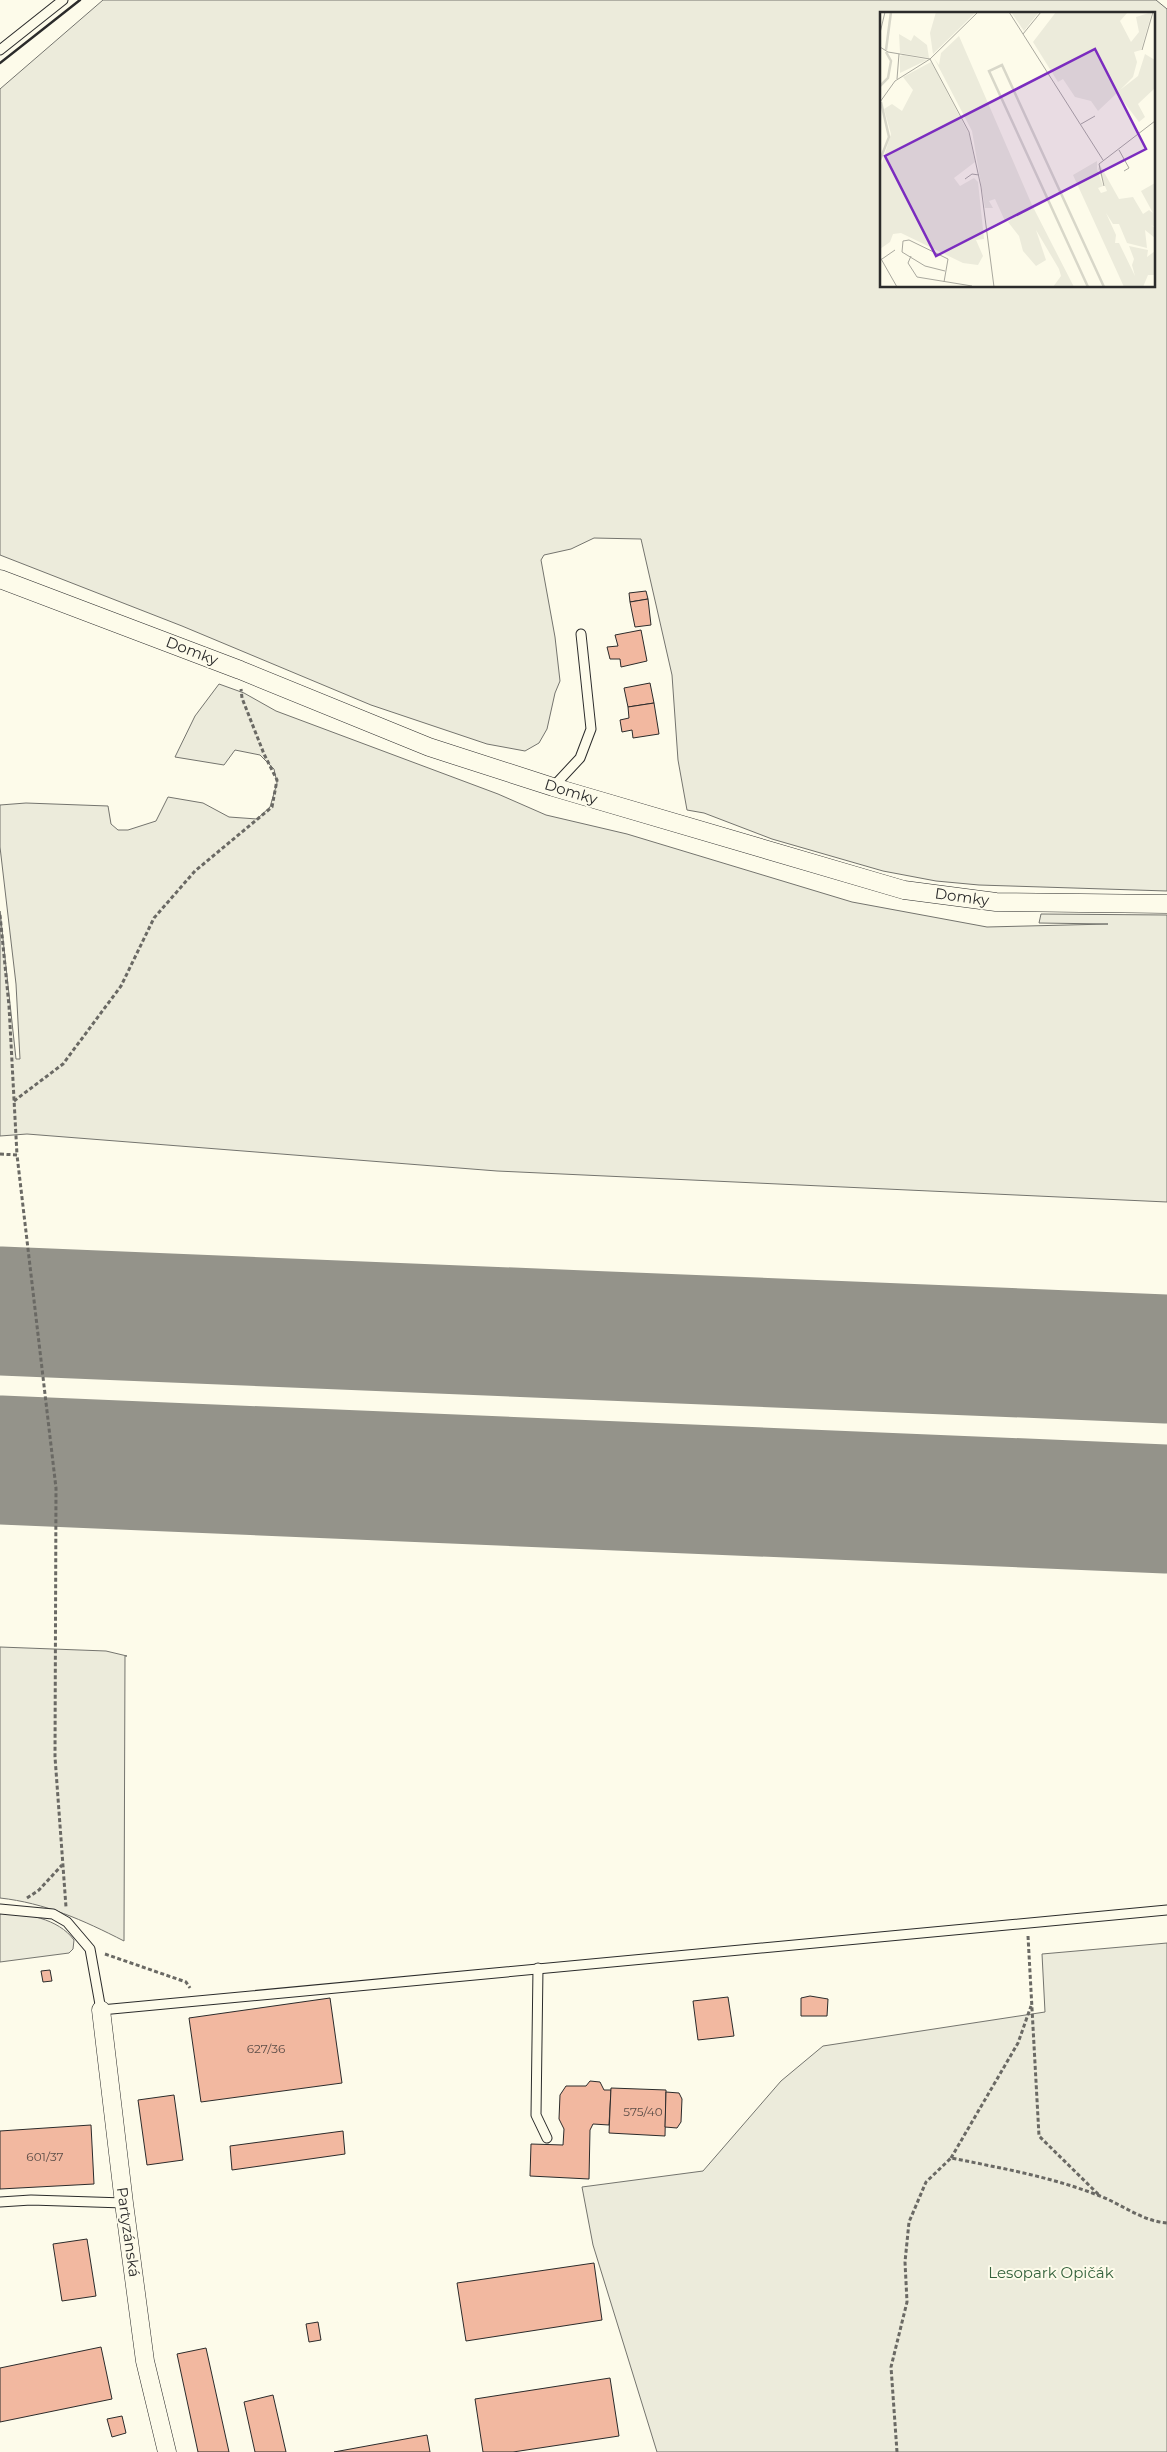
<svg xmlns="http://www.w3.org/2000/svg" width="1167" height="2452" viewBox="0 0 1167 2452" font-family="Montserrat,sans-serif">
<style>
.green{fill:#ecebdb;stroke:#74746e;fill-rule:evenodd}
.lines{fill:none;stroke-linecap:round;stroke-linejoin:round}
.runway{stroke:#94938a;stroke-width:129}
.building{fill:#f2b8a0;stroke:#2b2b2b}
.lane-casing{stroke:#2b2b2b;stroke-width:11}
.street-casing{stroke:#2b2b2b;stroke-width:19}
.path{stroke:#6a6964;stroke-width:3;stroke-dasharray:4 2.5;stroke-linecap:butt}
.lane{stroke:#fdfbea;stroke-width:9}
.street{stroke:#fdfbea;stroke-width:18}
.wall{stroke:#2b2b2b;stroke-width:2.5}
.labels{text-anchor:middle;stroke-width:4;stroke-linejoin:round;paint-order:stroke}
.number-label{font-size:12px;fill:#5d4e48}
.street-label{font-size:15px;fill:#2b2b2b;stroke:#fdfbea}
.park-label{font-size:15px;fill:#34623c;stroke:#fdfbea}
.inset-river{fill:none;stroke:#d8d7c9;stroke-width:2.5}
.inset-road{fill:none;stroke:#a9a89e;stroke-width:1}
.view{fill:#7b2cbf;fill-opacity:0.15;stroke:#7b2cbf;stroke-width:2.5}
.inset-edge{fill:none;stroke:#2b2b2b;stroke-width:2.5}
</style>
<rect width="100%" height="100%" fill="#fdfbea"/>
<g class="green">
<path d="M103,0H1156L1167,9V891L979,885L936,881L883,871L772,839L704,813L687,810L678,760L672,675L641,539L594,538L571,549L544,555L541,560L555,637L560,681L555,693L547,729L539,743L525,751L487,744L371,705L182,626L0,555V89ZM881,14H1153V286H881Z"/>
<polygon points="219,684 244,693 276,711 498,794 546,815 627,834 852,902 987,927 1108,924 1039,923 1041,914 1167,915 1167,1202 497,1171 27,1134 0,1136 0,911 16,1059 20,1059 16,984 0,847 0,805 26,803 108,806 111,824 118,830 128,830 156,821 168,797 203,803 229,817 257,819 270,807 277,783 274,769 260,755 235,750 224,765 175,757 195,716"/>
<path d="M0,1647L106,1651L127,1656H125L124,1941C83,1920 45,1903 0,1898Z"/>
<path d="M0,1911C26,1914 58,1918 74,1940L73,1949L69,1953L0,1962Z"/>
<polygon points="1167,1943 1167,2452 657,2452 593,2245 582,2187 703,2171 781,2081 823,2046 1045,2012 1042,1954"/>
</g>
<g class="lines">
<g class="runway">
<polyline points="0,1311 1167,1359"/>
<polyline points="0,1460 1167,1509"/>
</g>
</g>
<g class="building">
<polygon points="646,591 648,599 630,602 629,593"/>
<polygon points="648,599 651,625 635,627 630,602"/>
<polygon points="641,630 647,661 621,667 620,659 610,659 607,647 618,646 615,635"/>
<polygon points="650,683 654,703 628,707 624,688"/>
<polygon points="654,703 659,734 633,738 632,730 622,732 620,720 629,718 628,707"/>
<polygon points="50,1970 52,1981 43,1982 41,1971"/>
<polygon points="810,1996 828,1999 827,2016 801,2016 801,1998"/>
<polygon points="728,1997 734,2036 698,2040 693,2001"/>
<polygon points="330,1998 342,2083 201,2102 189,2018"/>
<polygon points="590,2081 600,2082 604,2090 611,2090 609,2125 593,2124 590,2130 589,2179 530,2176 531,2144 563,2145 564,2129 559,2119 560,2095 566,2086 586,2086"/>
<polygon points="611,2088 666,2090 665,2136 609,2133"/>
<polygon points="666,2092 679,2093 682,2099 681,2122 677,2128 665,2127"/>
<polygon points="174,2095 183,2160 147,2165 138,2100"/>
<polygon points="91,2125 94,2184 0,2189 0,2131"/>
<polygon points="343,2131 345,2154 232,2170 230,2146"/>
<polygon points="87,2239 96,2296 62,2301 53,2244"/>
<polygon points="594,2263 602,2320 466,2341 457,2283"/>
<polygon points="318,2322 321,2340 309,2342 306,2324"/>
<polygon points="101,2347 112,2399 0,2422 0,2368"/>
<polygon points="206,2348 229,2452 198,2452 177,2354"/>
<polygon points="610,2378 619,2436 513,2452 483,2452 475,2399"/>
<polygon points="273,2395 286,2452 255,2452 244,2402"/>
<polygon points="122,2416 126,2433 112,2437 107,2419"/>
<polygon points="427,2435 430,2452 334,2452"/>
</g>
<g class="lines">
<g class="lane-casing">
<g id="lane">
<polyline points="0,50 63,0"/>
<polyline points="553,787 580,758 591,729 581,634"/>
<polyline points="0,1909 53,1914 67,1922 90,1949 101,2010 1167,1910"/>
<polyline points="538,1968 536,2115 547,2138"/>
<polyline points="0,2202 31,2200 124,2203"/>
</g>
</g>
<g class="street-casing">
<g id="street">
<polyline points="0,579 240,670 429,747 553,787 904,890 996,902 1167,904"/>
<polyline points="101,2010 124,2203 145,2361 167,2452"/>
</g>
</g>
<g class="path">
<polyline points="0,915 9,1006 17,1155"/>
<polyline points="14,1101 63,1064 121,986 154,918 195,871 272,807 277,780 264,754 242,698 241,689"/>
<polyline points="0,1154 17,1155 56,1488 55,1757 66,1907"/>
<polyline points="27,1898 39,1890 62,1865"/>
<polyline points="1028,1936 1039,2136 1100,2196"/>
<polyline points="105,1954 186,1982 190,1988"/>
<polyline points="951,2158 1018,2043 1031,2006"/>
<path d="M897,2452L891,2367L907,2302L905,2262L909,2222L926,2182L951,2158C1001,2168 1052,2177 1100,2196C1123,2205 1142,2221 1167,2223"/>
</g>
<use href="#lane" class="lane"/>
<use href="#street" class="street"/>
<polyline class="wall" points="0,63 80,0"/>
</g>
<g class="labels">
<g class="number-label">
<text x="266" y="2053">627/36</text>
<text x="643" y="2116">575/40</text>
<text x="45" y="2161">601/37</text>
</g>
<g class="street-label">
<text transform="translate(192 651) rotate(21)" y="5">Domky</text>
<text transform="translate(571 792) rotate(17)" y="5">Domky</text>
<text transform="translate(962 897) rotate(8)" y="5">Domky</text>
<text transform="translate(128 2232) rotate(82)" y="5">Partyzánská</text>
</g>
<g class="park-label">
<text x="1051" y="2278">Lesopark Opičák</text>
</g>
</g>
<g transform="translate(880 12)">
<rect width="275" height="275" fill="#fdfbea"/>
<path d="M56,0H96L53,42L50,21ZM131,0H159L144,19ZM176,0H248L240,9L251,30L259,20L256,5L272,0L261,38L254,40L257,50L253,65L240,78L258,64L265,42L275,48V76L258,92L265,105L259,110L237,81L218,99L211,89L195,85L183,67L178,70L153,30ZM19,22L31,29L34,23L47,33L49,46L20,41ZM79,24L152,193L194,275H173L181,264L179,257L156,218L166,248L156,254L143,239L139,224L128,210L141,200L125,209L115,187L109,189L113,196H105L92,119L54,46L59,53L61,41ZM20,44L23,43L47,48L20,61ZM51,50L89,122L95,150L74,166L80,174L94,166L98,170L104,227L96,228L103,244L98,253L83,251L21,221L13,222L10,230L0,237V157L11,122L4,97L12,92L22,99L33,78L23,65ZM217,149V157L223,174L218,176L221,181L227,179L218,157L220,153L239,187L253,185L263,202L269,198L273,201L261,179L275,171V215L271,213L275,216V226L265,218L267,236L247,231L239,212H233L226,201L236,223L235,231H239L255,264L252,253L254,247L249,234L268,238L267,245L275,239V263H268L263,275H244L193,163Z" fill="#ecebdb"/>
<path class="inset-river" d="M6,38L11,0M0,74L8,66L11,49L6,40M0,148L9,125L1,90M208,275L109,59L122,53L224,275"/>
<path class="inset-road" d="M129,0L223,148M0,21L5,0M143,22L161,0M0,35L8,40L50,47L89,120L101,175L114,275M262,38L273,0M17,67L19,42M0,90L15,69L50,47L98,0M201,112L215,104M239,138L249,156L244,159M85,167L92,162L99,163M224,174L219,152L275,109M31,244L28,251L37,265L92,274M0,245L17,275M2,247L15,238M64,270L68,247L29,228L23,229L22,240L45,254L65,259"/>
<path class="view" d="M215,37L266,137L56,244L5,144Z"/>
<rect width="275" height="275" class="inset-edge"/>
</g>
</svg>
